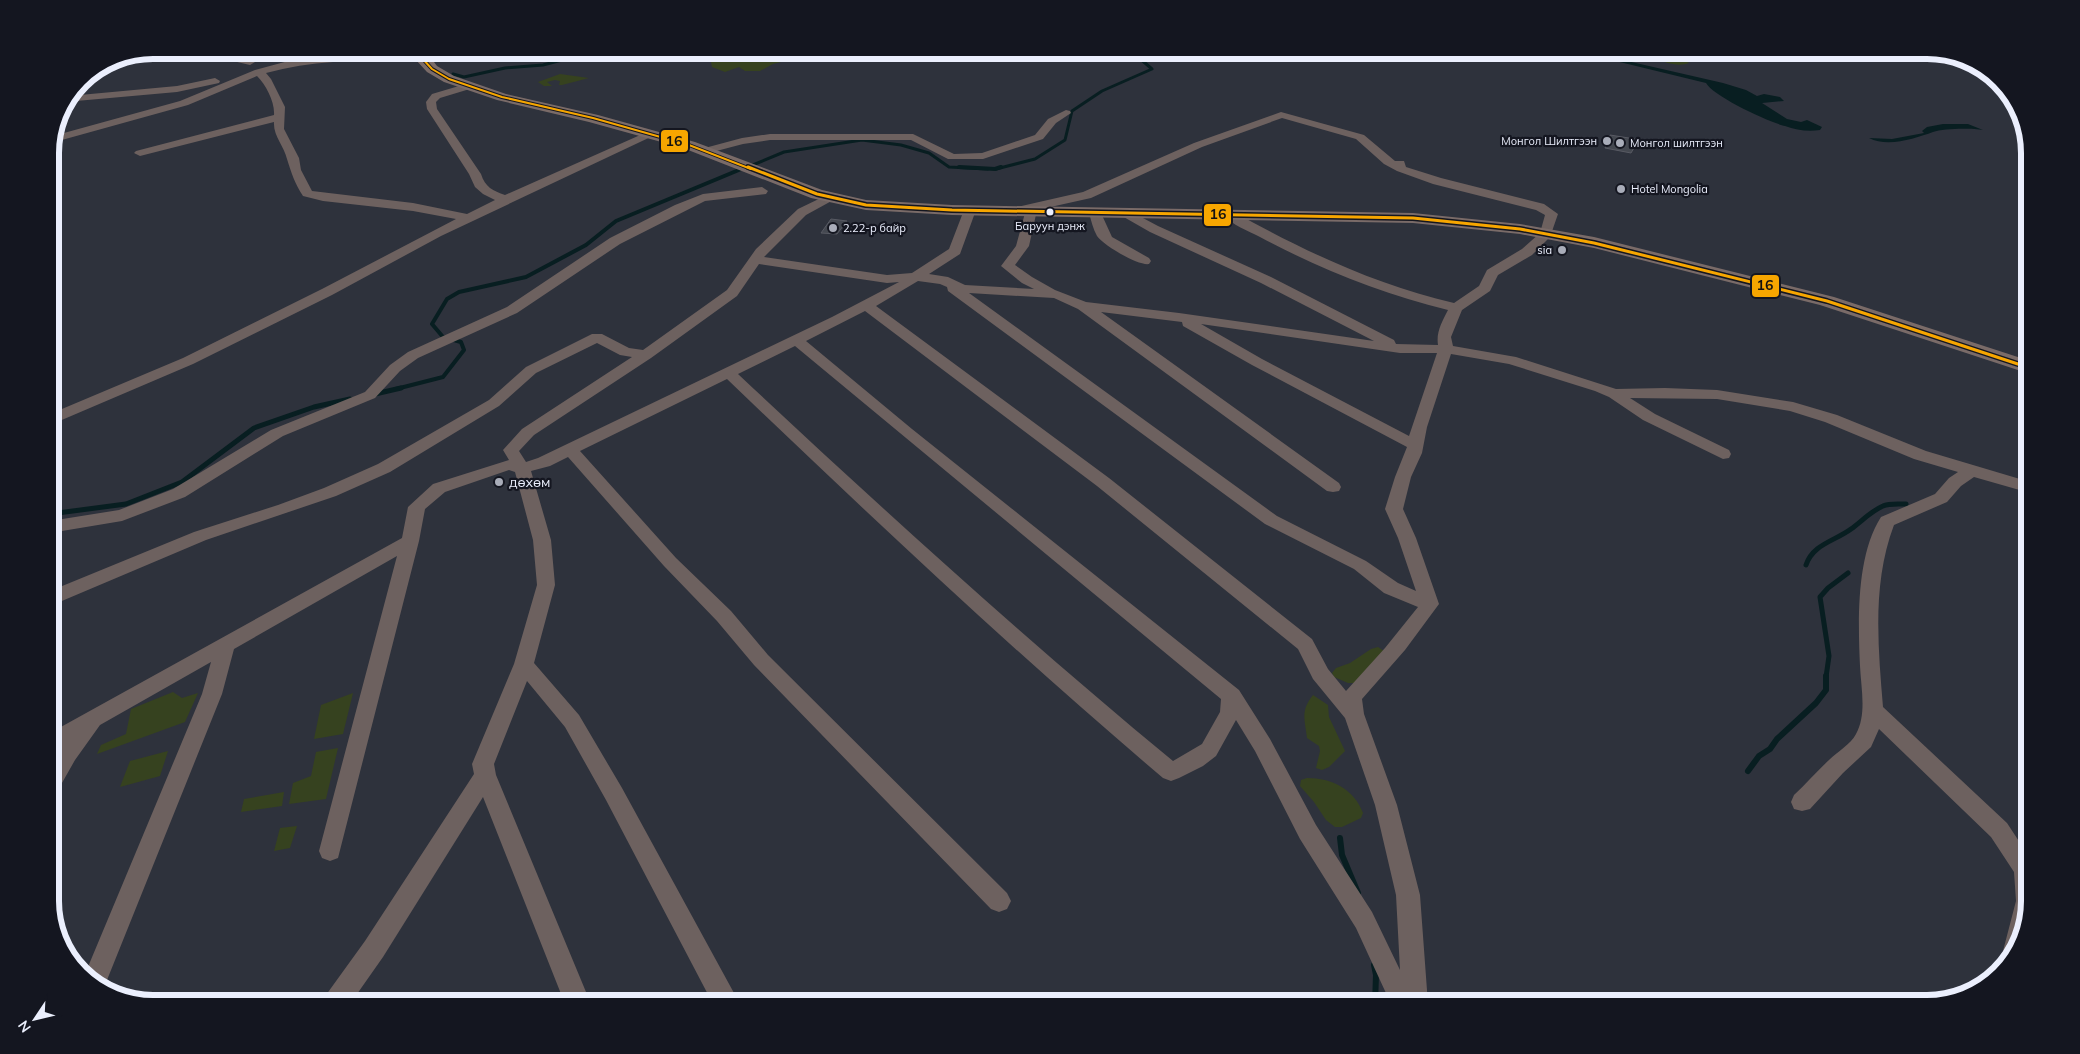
<svg xmlns="http://www.w3.org/2000/svg" width="2080" height="1054" viewBox="0 0 2080 1054" font-family="Mulish,sans-serif">
<style>
.green{fill:#36421f}
.water{fill:#081e21}
.lines{fill:none;stroke-linecap:round;stroke-linejoin:round}
.stream-far3{stroke:#081e21;stroke-width:3}
.stream-far2{stroke:#081e21;stroke-width:4}
.stream-far1{stroke:#081e21;stroke-width:5}
.stream{stroke:#081e21;stroke-width:6}
.building{fill:#444850;stroke:#585a63}
.minor{fill:#6d615f;fill-rule:evenodd}
.secondary{fill:#7a6b68;fill-rule:evenodd}
.bus-1-far1-casing{stroke:#141620;stroke-width:4}
.bus-1-casing{stroke:#141620;stroke-width:6}
.bus-1-far1{stroke:#f7a600;stroke-width:2}
.bus-1{stroke:#f7a600;stroke-width:3}
.poi-dot{fill:#a9adb9;stroke:#141620;stroke-width:2}
.bus-dot{fill:#ebeffd;stroke:#141620;stroke-width:2}
.labels{text-anchor:middle;stroke-width:4.5;stroke-linejoin:round;paint-order:stroke}
.far-poi-label{font-size:11px;fill:#ebeffd;stroke:#141620;text-anchor:start}
.far-bus-label{font-size:11px;fill:#ebeffd;stroke:#141620}
.poi-label{font-size:14px;fill:#ebeffd;stroke:#141620;text-anchor:start}
.rim{fill:none;stroke:#ebeffd;stroke-width:6}
.line-badge{stroke:#141620;stroke-width:2}
.pale-badge-label{font-size:14px;text-anchor:middle;font-weight:bold;fill:#111}
</style>
<rect width="100%" height="100%" fill="#2e323c"/>
<g class="green">
<polygon points="727,50 824,50 818,51 823,55 793,59 773,64 760,71 745,71 739,67 725,72 712,67 711,62 675,62 678,58 684,56"/>
<polygon points="1522,50 1625,50 1631,59 1627,60 1580,51 1549,53"/>
<path d="M1640,50H1666L1689,63C1674,69 1653,58 1640,50Z"/>
<polygon points="560,74 589,78 562,85 559,85 560,81 555,80 547,82 552,86 544,86 538,82"/>
<polygon points="1378,647 1387,653 1356,683 1348,683 1334,677 1332,673 1336,668 1350,663 1371,649"/>
<polygon points="173,692 182,698 198,693 185,722 97,754 101,745 126,734 131,709"/>
<polygon points="353,693 343,734 314,739 321,705"/>
<path d="M1313,695L1328,705L1329,717L1345,751L1329,767L1322,770L1316,768L1320,751L1319,746L1307,738C1305,720 1300,711 1313,695Z"/>
<polygon points="338,748 326,799 289,804 293,783 311,776 316,752"/>
<polygon points="168,751 160,776 120,787 130,761"/>
<path d="M1307,778C1332,778 1354,789 1363,813L1361,818L1342,827H1335L1326,820L1314,802L1300,786L1301,780Z"/>
<polygon points="284,792 282,806 241,812 244,799"/>
<polygon points="297,826 290,848 274,851 280,828"/>
</g>
<g class="water">
<path d="M1502,50L1549,53L1580,51L1601,55L1723,83L1746,90L1757,96L1764,94L1780,97L1784,101L1762,103L1787,119L1801,122L1807,120L1822,127L1820,130C1808,132 1796,130 1785,126C1768,122 1713,96 1706,83L1595,56H1533Z"/>
<path d="M1943,124H1968L1983,130C1972,128 1944,128 1933,132C1916,138 1888,148 1869,138L1892,139L1924,133L1922,131L1927,127Z"/>
</g>
<g class="lines">
<g class="stream-far3">
<polyline points="453,74 464,77 505,68 543,65 600,50"/>
<polyline points="743,169 784,152 862,140 901,145 929,153 949,167 988,169"/>
<polyline points="996,169 1035,159 1065,140 1072,111 1102,91 1152,69 1130,50"/>
</g>
<g class="stream-far2">
<polyline points="959,167 995,169 1001,167"/>
<polyline points="396,389 443,377 464,350 461,342 443,337 432,324 447,299 459,292 526,277 586,245 616,221 746,167"/>
</g>
<g class="stream-far1">
<polyline points="375,394 401,388"/>
<polyline points="50,514 126,504 182,482 254,428 314,407 350,399"/>
<path d="M1806,565C1813,544 1835,541 1851,529C1861,522 1871,511 1883,506C1889,503 1899,504 1906,504"/>
<polyline points="1826,677 1829,656 1820,597 1828,588 1848,573"/>
</g>
<g class="stream">
<polyline points="1748,771 1759,756 1770,749 1777,739 1816,703 1826,690 1826,676"/>
<polyline points="1340,838 1342,855 1358,893"/>
<polyline points="1374,965 1376,975 1375,1004"/>
</g>
</g>
<g class="building">
<polygon points="1610,135 1635,139 1638,141 1631,153 1605,148"/>
<polygon points="831,219 847,221 837,234 821,233"/>
</g>
<g class="lines">
<g class="minor">
<polygon points="232,50 235,51 239,57 253,60 255,62 250,65 233,61 227,53"/>
<path d="M340,54H421L426,57L421,60C368,60 317,59 266,73L271,79L285,107L284,129L299,158L301,170L312,191L413,203L467,214L495,200L483,194L475,187L469,174L427,109L426,102L432,94L469,83L474,86L473,88L440,98L436,102L437,109L481,174C485,187 493,191 505,195L647,132L651,131L657,134L441,236L332,295L193,364L50,425V414L183,358L322,289L456,219L413,211L323,201L303,196C295,184 291,172 287,159C284,146 273,136 274,122L140,156L134,153L136,151L274,115C275,102 266,85 257,76L188,105L51,143L53,136L180,101L255,70L292,60Z"/>
<polygon points="215,78 220,81 219,83 177,92 65,102 69,96 177,86"/>
<polygon points="2004,89 2013,95 2026,136 2021,135 2019,133 2003,91"/>
<polygon points="1066,110 1070,111 1071,113 1056,123 1043,139 983,159 948,159 911,140 770,140 743,144 705,154 699,151 701,149 742,138 770,134 913,134 954,154 982,153 1035,135 1048,119"/>
<path d="M1281,112L1364,135L1395,161H1404L1406,167L1441,178L1544,204L1558,214L1550,237L1532,255L1498,275L1490,291L1462,310L1451,337L1453,346L1516,357L1616,389L1665,388L1717,390L1793,402L1837,415L1926,451L2030,482V493L1974,477L1961,486L1947,502L1894,525C1872,583 1878,646 1883,707L2007,823L2030,858V902L2020,947L2008,960L2003,951L2016,901L2014,872L1991,837L1879,729L1871,747L1843,773L1810,809L1802,811L1794,809L1791,802L1794,795C1806,784 1817,771 1829,760C1837,752 1851,744 1856,734C1867,714 1861,688 1860,666C1858,621 1856,556 1881,517L1935,494L1949,478L1958,472L1914,459L1825,422L1790,411L1717,399L1630,398L1655,414L1729,450L1731,454L1729,458L1723,459L1643,420L1609,397L1595,391L1509,364L1451,354L1427,427L1422,453L1411,477L1403,509L1416,538L1439,604L1405,650L1362,699L1364,714L1397,805L1420,895L1428,1004H1391L1356,928L1300,839L1255,751L1236,720L1216,756L1203,766L1179,778L1171,781L1163,778C1013,651 869,515 727,379L580,451L676,558L731,611L768,655L1007,893L1011,901L1007,909L999,912L991,909L754,665L717,621L664,566L568,457L550,466L531,471L551,540L555,585L534,663L579,715L622,788L740,1004H713L606,800L565,727L527,681L494,764L496,775L591,1004H565L483,797L383,957L350,1004H322L326,995L365,941L474,774L472,764L514,664L537,585L533,540L515,472L509,470L445,492L425,509L419,541L338,858L330,861L322,858L319,851L397,556L234,649L222,694L103,990L85,974L202,694L211,662L100,725L75,760L58,790L50,793V764L60,748L50,751V733L402,538L408,507L433,484L509,460L503,450L522,429L632,357L620,355L597,343L536,373L499,406L390,472L336,496L206,540L50,606V591L194,532L278,505L324,488L378,464L489,400L526,367L592,334H602L629,348L643,350L727,290L756,249L798,209L827,195L831,194L837,198L806,215L764,257L887,275L912,273L949,249L964,210L970,206L976,210L960,254L929,274L948,277L965,285L1034,289L1022,283L1001,266L1016,246L1025,213L1013,214L1011,211L1013,208L1083,192L1194,143ZM1282,118L1356,139L1384,164L1397,171L1433,184L1536,210L1545,215L1540,233L1522,249L1487,270L1479,286L1454,303C1376,285 1304,251 1234,212H1226L1224,215C1231,225 1249,231 1260,237C1320,269 1382,294 1448,310C1442,322 1436,332 1438,345L1396,344L1394,340L1271,277L1158,226L1126,209L1122,210L1120,213L1122,216L1150,232L1261,283L1374,341L1179,313L1086,302L1055,290L1032,277L1015,265L1029,246L1037,210L1091,198L1202,147ZM759,264L887,283L899,282L832,317L538,458L526,462L519,451L534,435L651,358L737,296ZM918,281L940,284L947,287L948,291L1265,524L1354,569L1384,593L1418,607L1385,648L1346,691L1328,669L1312,639L1109,478L876,306ZM969,293L1054,298L1078,309L1327,491L1333,492L1339,491L1341,487L1339,483L1101,312L1182,322L1183,326L1252,365L1407,447L1395,477L1385,509L1398,538L1416,591L1398,583L1366,561L1277,516ZM865,311L1097,486L1298,649L1313,679L1345,718L1375,805L1396,895L1400,970L1372,912L1316,825L1270,739L1239,690L912,429L806,341ZM1201,324L1400,353H1437L1409,436L1262,359ZM795,346L1221,699L1220,712L1202,744L1173,761C1024,638 879,506 738,374Z"/>
<polygon points="762,187 768,191 766,194 705,201 620,244 517,313 418,358 400,371 375,398 283,436 185,497 122,521 50,533 50,521 119,510 173,489 271,430 365,392 390,365 408,352 507,307 610,238 675,205 703,194"/>
<path d="M1095,209L1101,213L1112,237L1149,258L1151,261L1149,264C1138,266 1103,245 1097,236C1093,229 1091,220 1089,213Z"/>
</g>
<polygon class="secondary" points="411,50 425,50 437,66 454,76 506,94 598,115 695,142 822,190 866,200 952,205 1413,213 1520,224 1594,237 1834,297 2030,361 2030,374 1820,305 1594,248 1520,234 1413,223 952,215 866,210 811,198 683,148 589,122 497,100 444,82 427,72 416,60"/>
<g class="bus-1-far1-casing">
<polyline id="bus-1-far1" points="418,50 421,57 432,69 449,79 502,97 593,118 689,145 751,169"/>
</g>
<g class="bus-1-casing">
<polyline id="bus-1" points="748,167 817,194 866,205 952,210 1413,218 1520,229 1594,243 1827,301 2030,368"/>
</g>
<use href="#bus-1-far1" class="bus-1-far1"/>
<use href="#bus-1" class="bus-1"/>
</g>
<g class="poi-dot">
<circle cx="1607" cy="141" r="5"/>
<circle cx="1620" cy="143" r="5"/>
<circle cx="1621" cy="189" r="5"/>
<circle cx="833" cy="228" r="5"/>
<circle cx="1562" cy="250" r="5"/>
<circle cx="499" cy="482" r="5"/>
</g>
<circle class="bus-dot" cx="1050" cy="212" r="4.5"/>
<g class="labels">
<g class="far-poi-label">
<text x="1597" y="145" text-anchor="end">Монгол Шилтгээн</text>
<text x="1630" y="147">Монгол шилтгээн</text>
<text x="1631" y="193">Hotel Mongolia</text>
<text x="843" y="232">2.22-р байр</text>
<text x="1552" y="254" text-anchor="end">sia</text>
</g>
<g class="far-bus-label">
<text x="1050" y="230">Баруун дэнж</text>
</g>
<g class="poi-label">
<text x="509" y="487">дөхөм</text>
</g>
</g>
<path d="M0 0H2080V1054H0ZM153 59H1927A94 94 0 0 1 2021 153V901A94 94 0 0 1 1927 995H153A94 94 0 0 1 59 901V153A94 94 0 0 1 153 59Z" fill="#141620" fill-rule="evenodd"/>
<path class="rim" d="M153 59H1927A94 94 0 0 1 2021 153V901A94 94 0 0 1 1927 995H153A94 94 0 0 1 59 901V153A94 94 0 0 1 153 59Z"/>
<g class="line-badge">
<rect x="660" y="129" width="29" height="24" rx="5" fill="#f7a600"/>
<rect x="1203" y="203" width="29" height="24" rx="5" fill="#f7a600"/>
<rect x="1751" y="274" width="29" height="24" rx="5" fill="#f7a600"/>
</g>
<g class="pale-badge-label">
<text x="674" y="146">16</text>
<text x="1218" y="219">16</text>
<text x="1765" y="290">16</text>
</g>
<g transform="translate(35 1019) rotate(235)" stroke="#141620" stroke-width="4" paint-order="stroke">
<path d="M0-4L9 19L0 12L-9 19Z" fill="#ebeffd"/>
<text y="-8" font-size="14" font-weight="bold" text-anchor="middle" fill="#ebeffd">N</text>
</g>
</svg>
